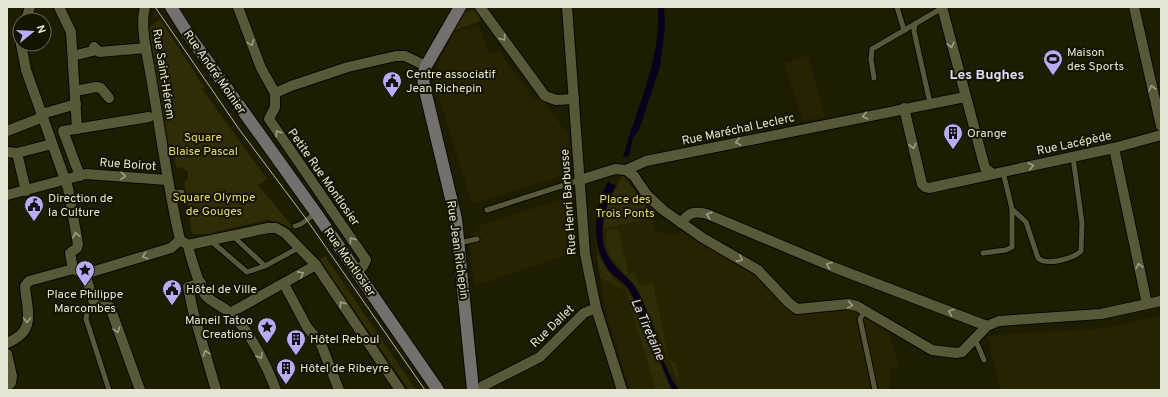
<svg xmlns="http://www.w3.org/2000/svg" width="1168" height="397" viewBox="0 0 1168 397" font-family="Overpass,sans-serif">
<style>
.built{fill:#262300}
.green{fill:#2f2d06}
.water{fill:#09001d}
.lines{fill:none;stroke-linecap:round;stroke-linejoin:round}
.lane-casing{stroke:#090700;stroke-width:7}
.street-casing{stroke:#090700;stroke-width:12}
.secondary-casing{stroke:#090700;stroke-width:14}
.lane{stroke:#595839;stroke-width:5}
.street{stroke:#595839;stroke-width:10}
.secondary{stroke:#75706e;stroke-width:12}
.tram{stroke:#b7b6a2;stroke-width:1}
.oneway{stroke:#9f9e86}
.labels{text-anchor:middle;stroke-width:4;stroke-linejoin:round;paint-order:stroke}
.poi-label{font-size:12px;fill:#e5e5d3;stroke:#161400;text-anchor:start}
.street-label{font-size:12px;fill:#e5e5d3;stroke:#161400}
.park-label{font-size:12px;fill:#e5de63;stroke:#161400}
.water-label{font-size:13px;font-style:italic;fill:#e5e1f6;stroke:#161400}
.quarter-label{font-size:14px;font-weight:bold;fill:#e1dbf9;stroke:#161400}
</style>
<rect width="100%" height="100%" fill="#1f1d01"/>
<g class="built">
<polygon points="479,25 489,54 499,51 535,101 541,97 568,135 571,166 565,175 472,204 434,82 440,59 454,33"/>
<polygon points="808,55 825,117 803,121 784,64"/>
<polygon points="569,197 573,200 577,251 474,286 469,235 480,230 479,226"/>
<polygon points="652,218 657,232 675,235 683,231 757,271 792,310 793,315 848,310 859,312 887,330 900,366 890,370 889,390 630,390 607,316 598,267 595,237 603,229"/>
<polygon points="1161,316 1161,390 1000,390 988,336 1105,328"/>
</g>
<g class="green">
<polygon points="471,10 477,10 481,21 453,31 462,14"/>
<polygon points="160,19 204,87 202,89 267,179 258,185 296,231 278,222 267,220 207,234 192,234 184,182 188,179 188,172 182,167 176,168 172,144 166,145 149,28"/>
<path d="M623,175L651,213L652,218L603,229C605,208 612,193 623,175Z"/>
<path d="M618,229L629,274L635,272L640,286L653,283L668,355L673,362H676L680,385L639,291C630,276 612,266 607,249C606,243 607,236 606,230Z"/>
<polygon points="597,253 613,278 628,291 671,390 656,390 626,291 600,278"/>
<polygon points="325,256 416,390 409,390 320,260"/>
</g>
<g class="water">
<path d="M658,7H664L665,29L660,67L639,130L633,137L629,156L623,157C627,146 629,135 633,125C647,83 660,52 658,7Z"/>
<path d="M608,182L616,186C605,203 597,234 607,254C613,266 624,274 633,284C643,297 648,317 655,332L653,337L672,380L679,390H672L651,339L648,336C642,322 638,307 631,293C627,283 614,278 608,269C590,245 594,206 608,182Z"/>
</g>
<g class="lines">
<g class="lane-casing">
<g id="lane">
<polyline points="897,7 904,30"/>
<polyline points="874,78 871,59 872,49 915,24"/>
<polyline points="930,103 914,31 915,24 942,8"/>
<path d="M1003,172L1012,209L1026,222L1038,258C1046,266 1073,259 1081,251L1082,223L1073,157"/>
<polyline points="169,193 182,192"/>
<polyline points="487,210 580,180"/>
<polyline points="295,226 301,224 316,213"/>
<polyline points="233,236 265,266 300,247"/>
<polyline points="211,241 247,272 265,266"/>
<polyline points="459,243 477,239"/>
<polyline points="983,253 1006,250 1012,247 1012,209"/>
<polyline points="95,306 87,312 86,319 109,390"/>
<polyline points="865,311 860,319 875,390"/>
<polyline points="975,339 984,360"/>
</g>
</g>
<g class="street-casing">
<g id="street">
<polyline points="59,7 71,32 77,129"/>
<path d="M145,7C139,27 149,62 152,83C161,135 168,188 180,240"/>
<polyline points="238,7 261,68 275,93"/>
<polyline points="480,7 545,96 556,100 574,99"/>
<polyline points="567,7 585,254 596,308 622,390"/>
<polyline points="942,7 985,168 993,174"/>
<polyline points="1134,7 1161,126"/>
<polyline points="26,20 30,7"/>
<polyline points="21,44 26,70 68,188 78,244 77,248 70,253 73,269"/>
<polyline points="94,47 99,52 146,48"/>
<polyline points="73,56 96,50"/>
<polyline points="75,91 96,87 101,88 109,98"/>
<polyline points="275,93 275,107 269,119 366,260 363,266 357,272"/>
<polyline points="275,93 291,86 348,67 396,56 405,56 426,66"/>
<polyline points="904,108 922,184 925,187 929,188 1114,148 1161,135"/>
<polyline points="42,114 76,104"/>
<polyline points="7,131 43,117"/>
<polyline points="1114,148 1147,304"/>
<polyline points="7,152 17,153 52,144"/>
<polyline points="17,153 26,191"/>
<polyline points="626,170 634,176 647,195 663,210 703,238 758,270 789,303 797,309 848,304 857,306 932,350 956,353 962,352 987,326 999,321 1101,314 1161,301"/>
<polyline points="80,176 63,131 149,117"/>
<polyline points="580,180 615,169 626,170 646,161 965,97"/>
<polyline points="7,195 86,174 167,180"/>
<path d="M681,223C689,212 694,211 707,214L833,267L987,326"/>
<polyline points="180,240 188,245 268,228 276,228 285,233 316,265 400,390"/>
<path d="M188,245C190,255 200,289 206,296C213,303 222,306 229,312C249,329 267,366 276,390"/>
<polyline points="85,274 95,306 110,307 140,390"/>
<polyline points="201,283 188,287 193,311 216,390"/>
<polyline points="284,284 307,327 321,344 339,390"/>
<polyline points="230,313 316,265"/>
<path d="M7,343C37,331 27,312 25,286L29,281L73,269L85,274L171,248L180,240"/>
<polyline points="7,354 12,376 11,383 7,386"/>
<polyline points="483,386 540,357 584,313 596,308"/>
</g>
</g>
<g class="secondary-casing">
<g id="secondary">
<polyline points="171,7 188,34 316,213 438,390"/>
<polyline points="460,7 426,66 423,76 424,86 456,219 473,390"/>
</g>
</g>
<use href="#lane" class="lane"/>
<use href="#street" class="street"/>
<use href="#secondary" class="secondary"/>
<polyline class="tram" points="155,7 239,129 307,220 425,390"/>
</g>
<defs><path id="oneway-chevron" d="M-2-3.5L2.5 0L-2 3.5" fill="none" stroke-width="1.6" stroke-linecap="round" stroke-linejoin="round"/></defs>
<g class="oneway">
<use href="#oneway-chevron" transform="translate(503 38) rotate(54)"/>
<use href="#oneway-chevron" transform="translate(251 43) rotate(69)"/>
<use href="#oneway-chevron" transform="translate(951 45) rotate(76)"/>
<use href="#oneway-chevron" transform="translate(1152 88) rotate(-103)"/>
<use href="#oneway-chevron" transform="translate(865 116) rotate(168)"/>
<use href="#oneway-chevron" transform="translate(278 133) rotate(-124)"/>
<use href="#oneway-chevron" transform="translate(738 142) rotate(168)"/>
<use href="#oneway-chevron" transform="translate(913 146) rotate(76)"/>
<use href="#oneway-chevron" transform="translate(1031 166) rotate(-12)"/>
<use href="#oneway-chevron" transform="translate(123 176) rotate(4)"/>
<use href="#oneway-chevron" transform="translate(709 215) rotate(-161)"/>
<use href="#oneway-chevron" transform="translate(76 235) rotate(-100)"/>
<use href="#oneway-chevron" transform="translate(352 240) rotate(-125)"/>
<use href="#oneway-chevron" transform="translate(145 256) rotate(163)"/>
<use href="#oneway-chevron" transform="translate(740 259) rotate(29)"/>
<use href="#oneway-chevron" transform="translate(829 265) rotate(-158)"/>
<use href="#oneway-chevron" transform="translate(1139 266) rotate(-102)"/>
<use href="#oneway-chevron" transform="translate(301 274) rotate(-29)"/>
<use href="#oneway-chevron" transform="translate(342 304) rotate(-124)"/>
<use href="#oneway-chevron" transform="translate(850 305) rotate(9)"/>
<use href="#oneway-chevron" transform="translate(951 312) rotate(-159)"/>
<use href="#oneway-chevron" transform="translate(27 320) rotate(90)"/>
<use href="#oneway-chevron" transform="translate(117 330) rotate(72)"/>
<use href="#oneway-chevron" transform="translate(206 353) rotate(-107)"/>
<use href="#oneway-chevron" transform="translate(260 356) rotate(60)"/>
</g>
<defs>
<g id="stadium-pin" transform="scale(1)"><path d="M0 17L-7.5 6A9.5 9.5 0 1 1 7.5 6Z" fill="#bcaaf6" stroke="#161400"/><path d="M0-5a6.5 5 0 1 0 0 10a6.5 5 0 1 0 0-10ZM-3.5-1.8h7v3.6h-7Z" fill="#111"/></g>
<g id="civic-pin" transform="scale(1)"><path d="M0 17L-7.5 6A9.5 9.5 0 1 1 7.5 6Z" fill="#bcaaf6" stroke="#161400"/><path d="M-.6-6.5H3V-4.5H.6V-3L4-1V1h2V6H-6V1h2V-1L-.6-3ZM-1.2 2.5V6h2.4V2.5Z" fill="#111"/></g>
<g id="building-pin" transform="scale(1)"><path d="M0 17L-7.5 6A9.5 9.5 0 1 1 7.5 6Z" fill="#bcaaf6" stroke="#161400"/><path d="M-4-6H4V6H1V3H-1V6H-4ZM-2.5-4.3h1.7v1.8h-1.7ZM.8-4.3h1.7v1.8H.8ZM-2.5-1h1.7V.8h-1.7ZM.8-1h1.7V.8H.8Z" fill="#111"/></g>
<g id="sight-pin" transform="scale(1)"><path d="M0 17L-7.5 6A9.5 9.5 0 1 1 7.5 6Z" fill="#bcaaf6" stroke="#161400"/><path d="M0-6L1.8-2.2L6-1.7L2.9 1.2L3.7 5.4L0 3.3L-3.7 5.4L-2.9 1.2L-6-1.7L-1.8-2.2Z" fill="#111"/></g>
</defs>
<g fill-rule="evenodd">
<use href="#stadium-pin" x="1053" y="59"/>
<use href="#civic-pin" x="392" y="81"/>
<use href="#building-pin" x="953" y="133"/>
<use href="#civic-pin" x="34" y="205"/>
<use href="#sight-pin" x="85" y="270"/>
<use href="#civic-pin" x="172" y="289"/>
<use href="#sight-pin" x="267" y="327"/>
<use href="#building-pin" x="296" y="339"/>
<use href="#building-pin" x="286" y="368"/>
</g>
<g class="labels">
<g class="poi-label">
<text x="1067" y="56">Maison<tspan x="1067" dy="14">des Sports</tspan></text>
<text x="406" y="78">Centre associatif<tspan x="406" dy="14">Jean Richepin</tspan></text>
<text x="967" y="137">Orange</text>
<text x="48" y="202">Direction de<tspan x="48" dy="14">la Culture</tspan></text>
<text x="186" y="293">Hôtel de Ville</text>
<text x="85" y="298" text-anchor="middle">Place Philippe<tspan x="85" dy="14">Marcombes</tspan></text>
<text x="253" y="324" text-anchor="end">Maneil Tatoo<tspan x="253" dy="14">Creations</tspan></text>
<text x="310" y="343">Hôtel Reboul</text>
<text x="300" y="372">Hôtel de Ribeyre</text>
</g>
<g class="street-label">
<text transform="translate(215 72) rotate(55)" y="4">Rue André Moinier</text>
<text transform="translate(164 74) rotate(81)" y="4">Rue Saint-Hérem</text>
<text transform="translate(738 129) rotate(-12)" y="4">Rue Maréchal Leclerc</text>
<text transform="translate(1074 143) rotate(-12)" y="4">Rue Lacépède</text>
<text transform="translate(128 164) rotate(4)" y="4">Rue Boirot</text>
<text transform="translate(324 177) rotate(55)" y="4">Petite Rue Montlosier</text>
<text transform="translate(568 202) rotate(-94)" y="4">Rue Henri Barbusse</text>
<text transform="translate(458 250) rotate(82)" y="4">Rue Jean Richepin</text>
<text transform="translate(350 262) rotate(55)" y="4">Rue Montlosier</text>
<text transform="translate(552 326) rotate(-44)" y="4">Rue Dallet</text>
</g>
<g class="park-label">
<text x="203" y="141">Square<tspan x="203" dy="14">Blaise Pascal</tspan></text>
<text x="214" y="201">Square Olympe<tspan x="214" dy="14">de Gouges</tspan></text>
<text x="625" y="203">Place des<tspan x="625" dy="14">Trois Ponts</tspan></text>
</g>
<g class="water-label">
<text transform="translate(649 329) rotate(66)" y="5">La Tiretaine</text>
</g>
<g class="quarter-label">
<text x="987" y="79">Les Bughes</text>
</g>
</g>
<rect width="1168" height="397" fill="none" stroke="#e5e5d3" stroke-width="16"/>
<g transform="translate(32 32) rotate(72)"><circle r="19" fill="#161400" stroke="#696854"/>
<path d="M0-3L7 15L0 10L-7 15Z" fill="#bcaaf6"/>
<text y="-6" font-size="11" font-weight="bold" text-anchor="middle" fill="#e5e5d3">N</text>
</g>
</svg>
